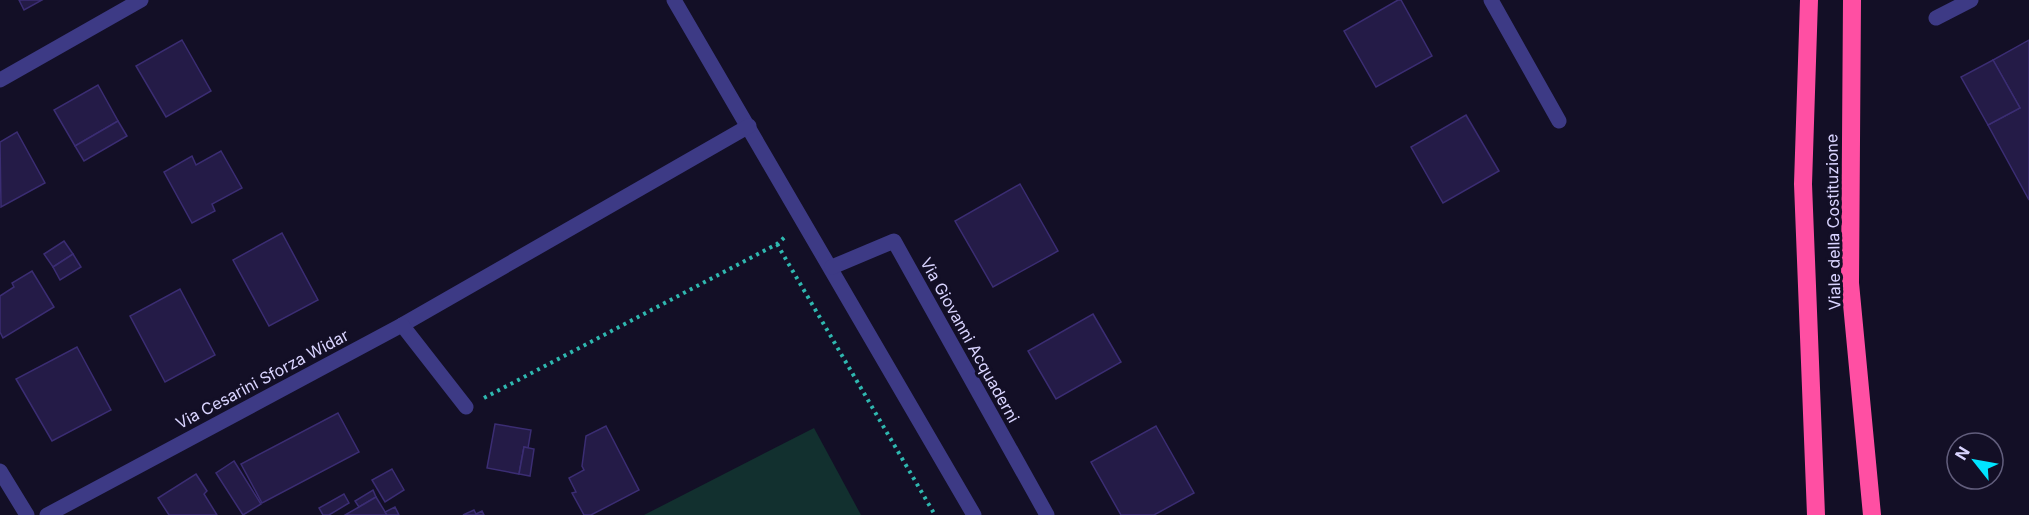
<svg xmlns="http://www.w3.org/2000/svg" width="2029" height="515" viewBox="0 0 2029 515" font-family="Inter,sans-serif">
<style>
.green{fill:#12302f}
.building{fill:#241b47;stroke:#3b2d73;stroke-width:1.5}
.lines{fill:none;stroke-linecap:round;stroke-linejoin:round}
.path{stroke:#2fb8b0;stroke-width:4;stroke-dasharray:3 4.5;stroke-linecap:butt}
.minor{stroke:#3d3a85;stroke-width:15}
.highway{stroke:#ff4fa3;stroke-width:18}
.labels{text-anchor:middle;stroke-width:6;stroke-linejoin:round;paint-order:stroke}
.street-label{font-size:16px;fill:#d9d4ff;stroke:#130f26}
</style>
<rect width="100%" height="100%" fill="#130f26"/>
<polygon class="green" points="814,428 861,515 644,515"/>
<g class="building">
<polygon points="19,0 42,0 24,10"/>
<polygon points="1398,0 1401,0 1432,56 1376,87 1344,31"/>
<polygon points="182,40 211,91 166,117 136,66"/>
<polygon points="2029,40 2029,200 1988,125 2020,108 1993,60"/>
<polygon points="1993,60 2020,108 1988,125 1961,77"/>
<polygon points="98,85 118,121 75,146 54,110"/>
<polygon points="1466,115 1499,171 1443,203 1411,147"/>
<polygon points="118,121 127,136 84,161 75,146"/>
<polygon points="17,132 45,183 1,207 0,142"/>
<polygon points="221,151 242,188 212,204 215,211 192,223 164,172 192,156 196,165"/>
<polygon points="1020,184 1058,251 993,287 955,221"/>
<polygon points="282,233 318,300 269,326 233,260"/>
<polygon points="64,241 73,254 53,267 44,254"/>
<polygon points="73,254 81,267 60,280 53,267"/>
<polygon points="32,271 54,307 3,338 0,332 0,296 14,287 12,283"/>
<polygon points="180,289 215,355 165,382 130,316"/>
<polygon points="1093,314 1121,362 1056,399 1028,351"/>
<polygon points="77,347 111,410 52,441 16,379"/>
<polygon points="338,413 359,452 262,503 241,464"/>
<polygon points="495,424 531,430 528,448 524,447 519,474 487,468"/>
<polygon points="606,426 639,490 591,515 584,515 572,493 576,492 569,478 584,470 582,466 586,436"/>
<polygon points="1156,426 1194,493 1154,515 1121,515 1091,462"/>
<polygon points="524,447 534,449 530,476 519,474"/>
<polygon points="234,461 261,504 243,515 216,473"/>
<polygon points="392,469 404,490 385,502 372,480"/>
<polygon points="196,474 207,491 204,494 217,515 169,515 158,498"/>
<polygon points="373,490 376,497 359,507 355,501"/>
<polygon points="344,494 349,503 329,515 323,515 319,508"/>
<polygon points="376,497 387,515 345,515 359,507"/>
<polygon points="395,507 399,515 387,515 385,512"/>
<polygon points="474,510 476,514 482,511 484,515 463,515"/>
</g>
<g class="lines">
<g class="path">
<polyline points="777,244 935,515"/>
<polyline points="484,398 777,244 786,236"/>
</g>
<g class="minor">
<polyline points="674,0 974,515"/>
<polyline points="1491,0 1559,121"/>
<polyline points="1936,18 1971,0"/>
<polyline points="0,80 141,0"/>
<polyline points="832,267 894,241 1047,515"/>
<polyline points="402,325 749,126"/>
<polyline points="0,471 27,515"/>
<polyline points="47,515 402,325 466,407"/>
</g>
<g class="highway">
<polyline points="1809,0 1803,184 1816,515"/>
<polyline points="1852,0 1850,283 1872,515"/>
</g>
</g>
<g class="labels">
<g class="street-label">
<text transform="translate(1833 222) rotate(-91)" y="6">Viale della Costituzione</text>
<text transform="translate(970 340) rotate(61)" y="6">Via Giovanni Acquaderni</text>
<text transform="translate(262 379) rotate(-28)" y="6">Via Cesarini Sforza Widar</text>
</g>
</g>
<g transform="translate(1975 461) rotate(301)"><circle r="28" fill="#130f26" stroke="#625e7d" stroke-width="1.5"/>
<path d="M0-4.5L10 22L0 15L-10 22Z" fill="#00e5ff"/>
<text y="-9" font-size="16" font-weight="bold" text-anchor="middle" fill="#d9d4ff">N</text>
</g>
</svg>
